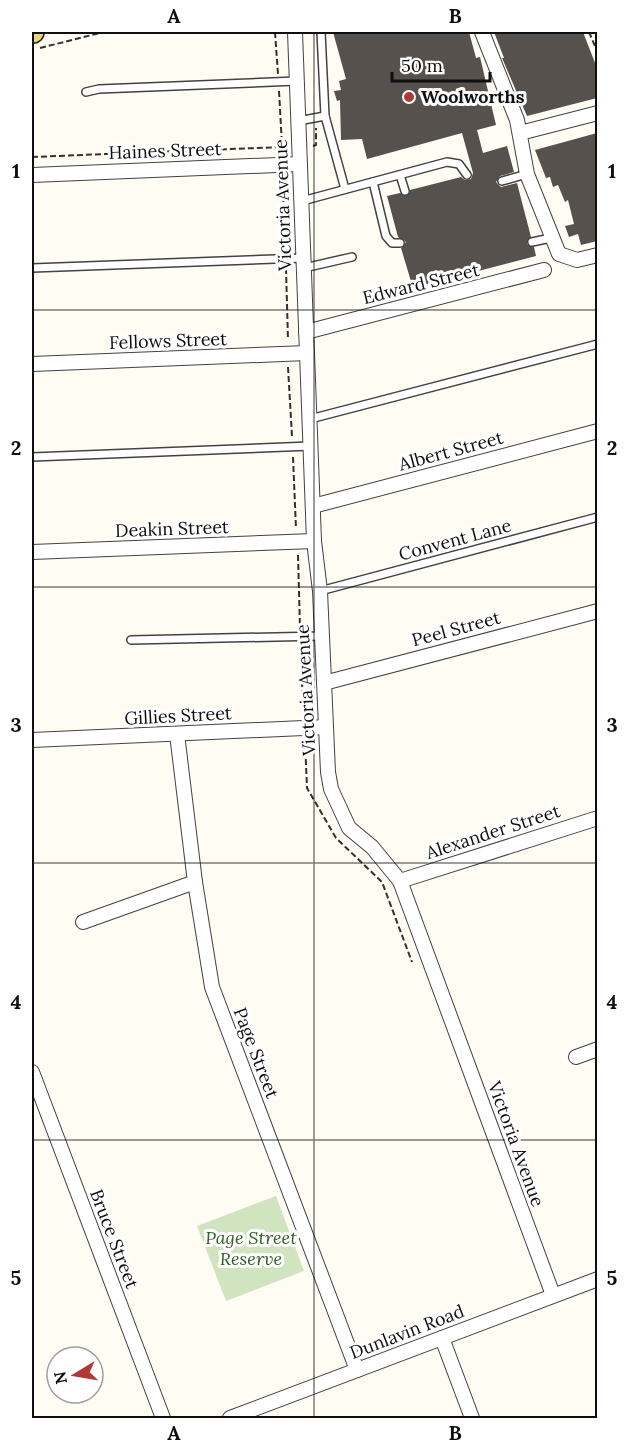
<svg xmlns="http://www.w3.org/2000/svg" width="629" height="1450" viewBox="0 0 629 1450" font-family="Lora,serif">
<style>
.green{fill:#d0e5bf}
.building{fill:#57514d}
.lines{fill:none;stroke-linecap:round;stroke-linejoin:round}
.lane-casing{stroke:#424242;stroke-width:10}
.street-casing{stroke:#424242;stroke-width:16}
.primary-casing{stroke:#202020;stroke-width:24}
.path{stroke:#313131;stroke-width:2;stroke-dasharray:6 3;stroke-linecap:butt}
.lane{stroke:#fff;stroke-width:7}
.street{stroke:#fff;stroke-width:14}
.primary{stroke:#e9d677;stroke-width:21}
.grid{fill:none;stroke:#0f0f0f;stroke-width:1.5;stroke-opacity:0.55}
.poi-dot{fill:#b03936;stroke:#fff;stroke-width:2}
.labels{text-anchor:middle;stroke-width:6;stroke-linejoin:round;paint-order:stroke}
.poi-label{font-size:18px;font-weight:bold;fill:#0f0f0f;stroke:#fff;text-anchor:start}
.street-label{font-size:18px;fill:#0f0f0f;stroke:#fff}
.park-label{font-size:18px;font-style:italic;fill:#2e6026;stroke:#fff}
.neatline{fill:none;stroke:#0f0f0f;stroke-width:2}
.grid-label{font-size:20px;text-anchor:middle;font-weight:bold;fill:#0f0f0f}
</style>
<rect width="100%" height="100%" fill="#fefcf3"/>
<polygon class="green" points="276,1196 304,1271 226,1301 197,1226"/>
<g class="building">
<polygon points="333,32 469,32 476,58 480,57 496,125 477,130 483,153 507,146 514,172 500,176 496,182 501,187 517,183 531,237 527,244 534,247 536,256 413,288 401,248 406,242 398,237 387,196 400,193 406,196 410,190 461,177 465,180 471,179 473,173 462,133 367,159 362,139 341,140 340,100 337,101 334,91 341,90 339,81 346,79"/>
<polygon points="494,32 583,32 597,68 597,98 527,116 502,58 504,58"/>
<polygon points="597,133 597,241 581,245 578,234 569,237 565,226 574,224 568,200 565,202 558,185 553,187 550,177 546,178 535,150"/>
</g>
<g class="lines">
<g class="lane-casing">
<g id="lane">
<polyline points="321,32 325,116 345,189"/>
<polyline points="86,92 99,89 297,81"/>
<polyline points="298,121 325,116"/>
<polyline points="400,175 405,191"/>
<polyline points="502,181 527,174"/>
<polyline points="373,182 386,236 392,243 400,243"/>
<polyline points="302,201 447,162 459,164 467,175"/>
<polyline points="532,242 551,238"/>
<polyline points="32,268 304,258"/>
<polyline points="304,268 352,257"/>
<polyline points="310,419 598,344"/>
<polyline points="32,457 311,446"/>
<polyline points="320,591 598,517"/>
<polyline points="131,640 321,636"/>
</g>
</g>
<g class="street-casing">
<g id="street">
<polyline points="295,32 314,541 320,591 328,772 331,789 349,828 372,847 400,881 553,1295"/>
<polyline points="482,32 517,120 527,174 559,254 577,260 598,255"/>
<polyline points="520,133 598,113"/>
<polyline points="32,175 300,164"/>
<polyline points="306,332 544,270"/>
<polyline points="32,364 307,353"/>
<polyline points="313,506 598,431"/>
<polyline points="32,552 314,541"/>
<polyline points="324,683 598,611"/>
<polyline points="177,734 195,882 212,987 357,1370"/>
<polyline points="32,740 326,727"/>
<polyline points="400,881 598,818"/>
<polyline points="83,922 195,882"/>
<polyline points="576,1057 598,1049"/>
<polyline points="32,1072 163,1418"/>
<polyline points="442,1338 472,1418"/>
<polyline points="230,1418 598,1279"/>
</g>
</g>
<g class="primary-casing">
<polyline id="primary" points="32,32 33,32"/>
</g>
<g class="path">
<polyline points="275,32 278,74"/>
<polyline points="589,32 598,53"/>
<polyline points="40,48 104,32"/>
<polyline points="279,91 282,145"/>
<polyline points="313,146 316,145 316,128"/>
<polyline points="32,157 282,147 281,152"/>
<polyline points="283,178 285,250"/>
<polyline points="286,268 288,340"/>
<polyline points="288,367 292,436"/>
<polyline points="293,457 296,529"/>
<polyline points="298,555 300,628"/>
<polyline points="301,645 303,715"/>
<polyline points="305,741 307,788 336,838 382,882 412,962"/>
</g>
<use href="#lane" class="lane"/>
<use href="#street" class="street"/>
<use href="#primary" class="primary"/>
</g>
<path class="grid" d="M314,32V1418M32,310H598M32,587H598M32,863H598M32,1140H598"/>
<circle class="poi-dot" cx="409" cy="97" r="6"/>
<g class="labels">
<g class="poi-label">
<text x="421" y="103">Woolworths</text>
</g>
<g class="street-label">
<text transform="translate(165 151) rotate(-2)" y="6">Haines Street</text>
<text transform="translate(283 205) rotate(-92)" y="6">Victoria Avenue</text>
<text transform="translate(421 284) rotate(-14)" y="6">Edward Street</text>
<text transform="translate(168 341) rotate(-2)" y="6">Fellows Street</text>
<text transform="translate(451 451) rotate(-15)" y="6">Albert Street</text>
<text transform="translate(172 529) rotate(-2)" y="6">Deakin Street</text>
<text transform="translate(455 540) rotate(-15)" y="6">Convent Lane</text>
<text transform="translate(456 629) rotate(-15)" y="6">Peel Street</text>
<text transform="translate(306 690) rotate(-93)" y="6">Victoria Avenue</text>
<text transform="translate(178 716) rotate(-3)" y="6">Gillies Street</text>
<text transform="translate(493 832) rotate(-18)" y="6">Alexander Street</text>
<text transform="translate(256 1053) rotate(69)" y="6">Page Street</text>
<text transform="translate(516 1144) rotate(70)" y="6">Victoria Avenue</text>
<text transform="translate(114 1239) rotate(69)" y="6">Bruce Street</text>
<text transform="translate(407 1332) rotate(-21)" y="6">Dunlavin Road</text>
</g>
<g class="park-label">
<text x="251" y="1244">Page Street<tspan x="251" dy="21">Reserve</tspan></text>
</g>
</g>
<rect width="629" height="1450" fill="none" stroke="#ffffff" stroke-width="66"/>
<g transform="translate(75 1375) rotate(259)"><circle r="28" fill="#ffffff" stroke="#9f9f9f" stroke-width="1.5"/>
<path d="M0-4.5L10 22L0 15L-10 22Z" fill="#b03936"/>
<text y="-9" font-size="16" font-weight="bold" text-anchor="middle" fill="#0f0f0f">N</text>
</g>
<path d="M392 72v9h98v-9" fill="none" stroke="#0f0f0f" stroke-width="3"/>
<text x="401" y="72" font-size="18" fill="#0f0f0f" stroke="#ffffff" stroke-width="4.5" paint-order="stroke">50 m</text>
<rect x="33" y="33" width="563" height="1384" class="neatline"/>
<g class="grid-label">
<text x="174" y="23">A</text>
<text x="455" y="23">B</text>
<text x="16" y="178">1</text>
<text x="612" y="178">1</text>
<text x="16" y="455">2</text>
<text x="612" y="455">2</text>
<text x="16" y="732">3</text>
<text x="612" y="732">3</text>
<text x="16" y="1009">4</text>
<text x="612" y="1009">4</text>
<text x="16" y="1285">5</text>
<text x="612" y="1285">5</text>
<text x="174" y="1440">A</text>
<text x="455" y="1440">B</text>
</g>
</svg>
